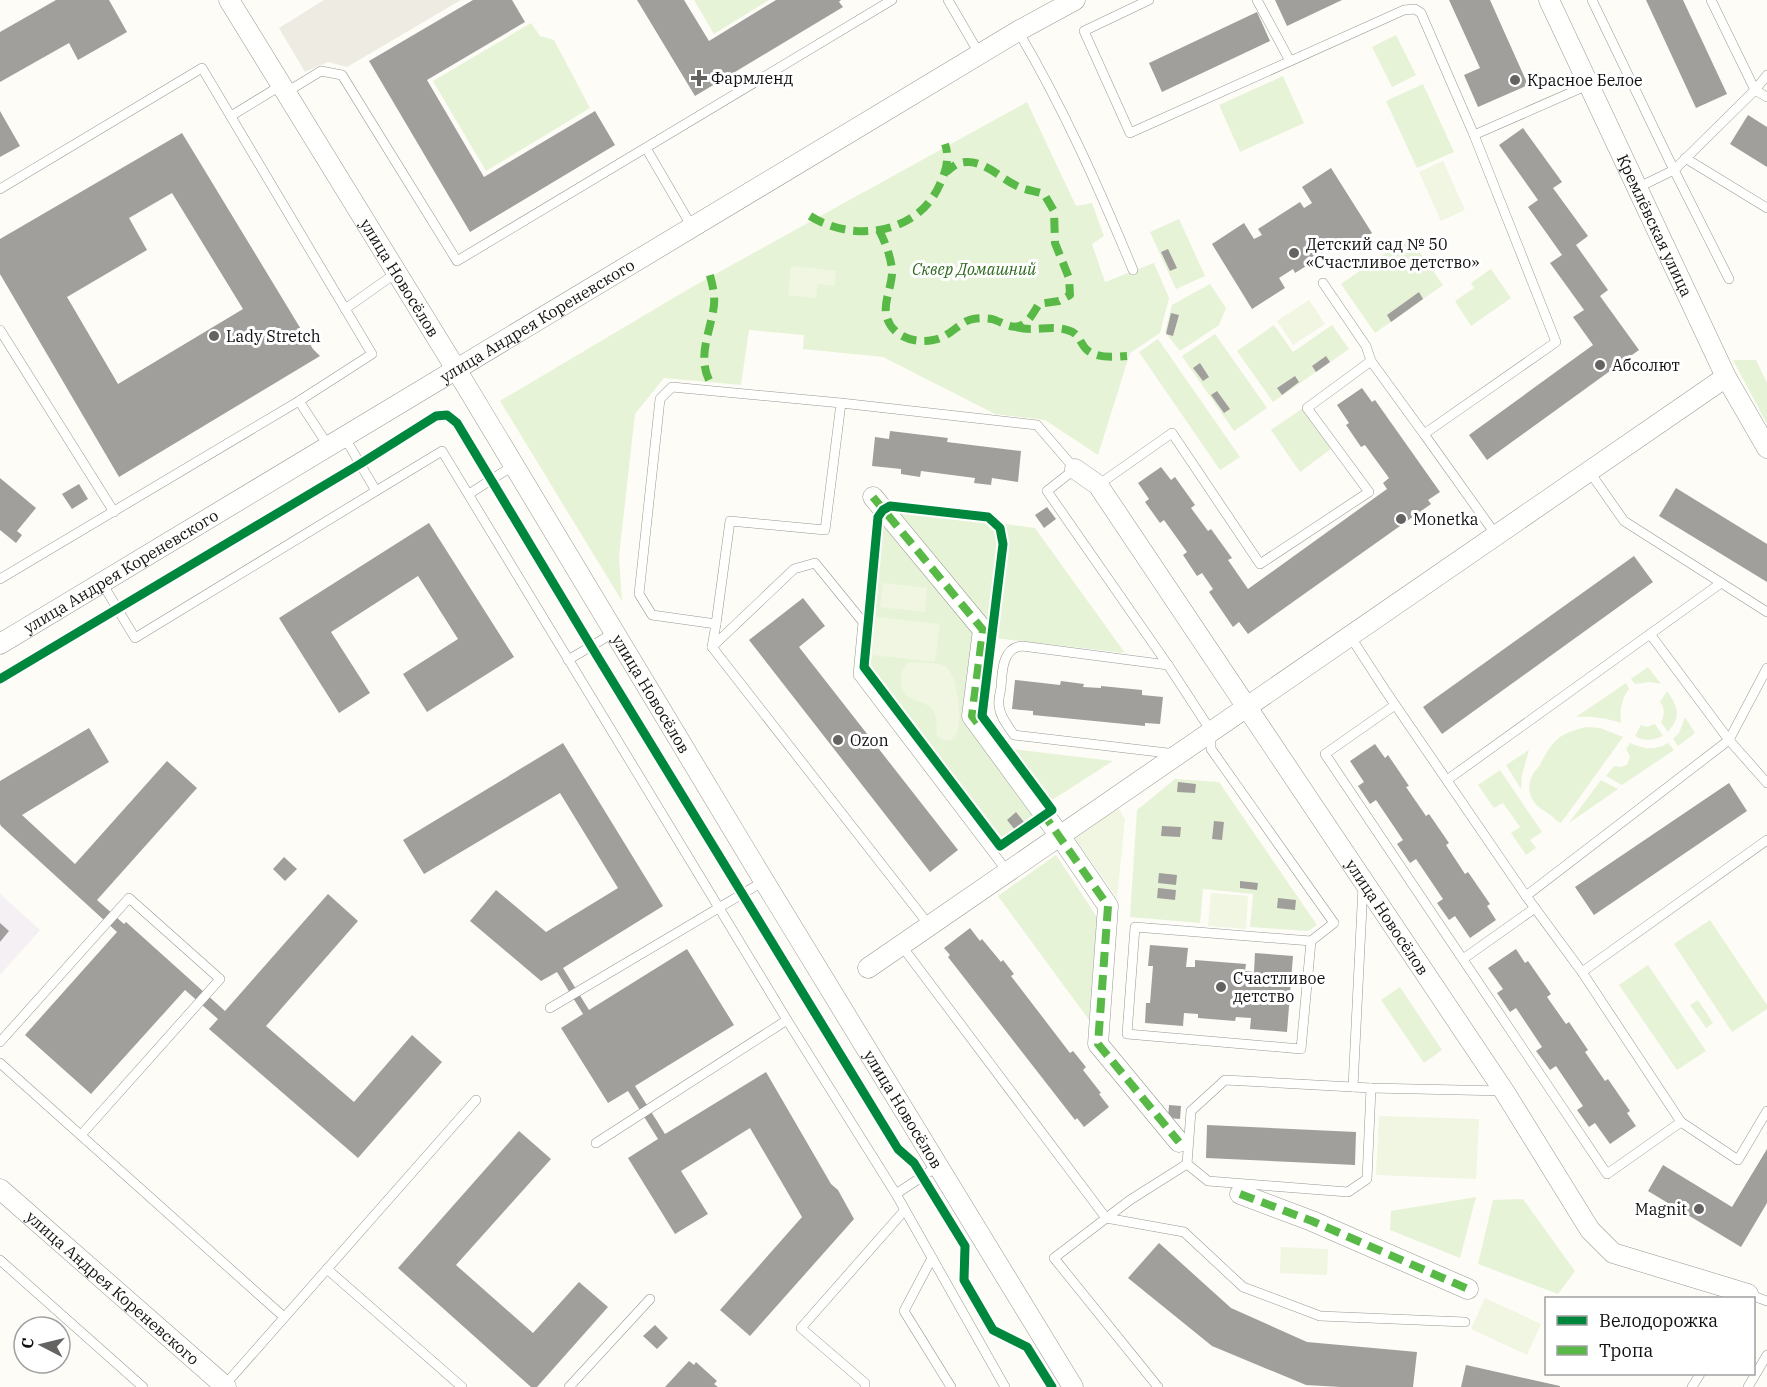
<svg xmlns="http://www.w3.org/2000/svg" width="1767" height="1387" viewBox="0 0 1767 1387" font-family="'IBM Plex Serif',serif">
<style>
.industrial{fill:#f5f0f3}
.green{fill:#e7f3d7}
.pitch{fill:#f0f6e1}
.plaza{fill:#edebe2}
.building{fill:#a19f9c;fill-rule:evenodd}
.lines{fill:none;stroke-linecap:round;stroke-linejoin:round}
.lane-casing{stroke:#979795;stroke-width:10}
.street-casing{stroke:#979795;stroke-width:21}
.lane{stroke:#fffffe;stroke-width:9}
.street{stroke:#fffffe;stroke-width:20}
.quiet{stroke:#58b947;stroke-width:8;stroke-dasharray:15 8;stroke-linecap:butt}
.cycleway-casing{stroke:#fff;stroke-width:13}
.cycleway{stroke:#00873e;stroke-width:9}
.poi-dot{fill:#646362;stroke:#fff;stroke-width:2}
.labels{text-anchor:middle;stroke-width:6;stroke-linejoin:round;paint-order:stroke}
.poi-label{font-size:16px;fill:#111;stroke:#fff;text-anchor:start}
.street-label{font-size:16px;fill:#111;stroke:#fff}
.park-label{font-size:16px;font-style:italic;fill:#2f6b1f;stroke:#fff}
</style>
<rect width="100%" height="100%" fill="#fdfcf7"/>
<polygon class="industrial" points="0,894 40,930 0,975"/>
<g class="green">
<polygon points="694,0 769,0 714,34"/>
<polygon points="531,23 540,36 554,40 590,108 486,171 433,81"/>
<polygon points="1396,35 1416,75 1392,87 1372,47"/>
<polygon points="1283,76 1304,123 1240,152 1219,105"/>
<polygon points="1423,84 1454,152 1417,168 1386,101"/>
<polygon points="1027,102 1076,206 1092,203 1104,236 1092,244 1105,282 1154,263 1169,298 1160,333 1130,353 1098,455 1045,420 995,414 883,357 803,349 804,335 749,330 741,385 664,378 635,414 619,556 622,601 500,401 692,287"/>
<polygon points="1179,219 1205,276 1176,289 1150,232"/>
<polygon points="1409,237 1443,285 1375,333 1341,284"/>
<polygon points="1491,269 1511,298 1471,326 1455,301 1474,288 1471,283"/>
<polygon points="1210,284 1226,308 1219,325 1180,351 1165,332 1172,305"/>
<polygon points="1274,325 1293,352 1332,325 1349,349 1273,402 1237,351"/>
<polygon points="1215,334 1267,408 1234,431 1182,356"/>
<polygon points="1158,339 1240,457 1220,470 1139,352"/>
<polygon points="1733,360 1756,360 1767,383 1767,424"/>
<polygon points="1303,408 1331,449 1300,472 1271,430"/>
<polygon points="894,509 1035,528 1125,653 978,636 969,719 1038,816 1002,843 868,665 882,519"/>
<polygon points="1648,667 1661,684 1650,682 1635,684 1631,679"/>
<path d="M1626,683L1629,689C1621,700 1620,709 1621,723C1606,718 1593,716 1576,717Z"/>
<path d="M1667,691C1678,707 1682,716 1668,732L1661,722C1665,714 1665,709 1660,702Z"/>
<polygon points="1685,717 1695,733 1678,746 1673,739 1679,733"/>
<path d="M1655,724L1663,736C1653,740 1645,742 1635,736L1641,725L1647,727Z"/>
<path d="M1586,727L1600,728L1623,737L1561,823C1554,820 1552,815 1546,812C1532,805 1524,790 1533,774C1535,770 1539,768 1541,763C1546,753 1551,744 1560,737C1568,732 1577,729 1586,727Z"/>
<path d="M1630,743C1644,749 1654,751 1668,743L1674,750L1622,785L1606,776L1614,766L1620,767L1627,765L1630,757L1626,749Z"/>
<polygon points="1011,749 1113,761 1049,802"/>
<polygon points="1529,750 1522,775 1521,789 1506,765"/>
<polygon points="1500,770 1542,832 1530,840 1536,848 1526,855 1511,833 1520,827 1503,803 1494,808 1478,785"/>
<polygon points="1175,779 1219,782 1317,925 1308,931 1250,927 1253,894 1203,889 1200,923 1130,917 1137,810"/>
<polygon points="1601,780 1618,789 1569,823"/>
<polygon points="1056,855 1097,917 1089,1020 998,896"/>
<polygon points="1710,920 1767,1005 1767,1009 1732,1032 1674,944"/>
<polygon points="1648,965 1706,1051 1677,1070 1619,985"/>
<polygon points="1400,987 1442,1050 1424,1063 1381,1000"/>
<polygon points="1698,1000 1713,1023 1706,1028 1690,1005"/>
<polygon points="1476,1197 1460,1258 1390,1230 1391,1211"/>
<polygon points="1523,1199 1575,1271 1558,1294 1478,1264 1493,1200"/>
</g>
<g class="pitch">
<polygon points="1443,161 1465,210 1441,221 1419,172"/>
<polygon points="791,266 836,271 834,286 818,284 816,298 788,295"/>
<polygon points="1309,300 1325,324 1293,345 1277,321"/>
<polygon points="883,583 927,588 925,612 880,607"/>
<polygon points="876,617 940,624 935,662 872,655"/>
<path d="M908,662C917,663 938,662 945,666C957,672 963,721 957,733C956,735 953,737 951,740H944L937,735C936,729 937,720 935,715C932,704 921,703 912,699C898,692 898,672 908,662Z"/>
<polygon points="1118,808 1125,819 1117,898 1074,837"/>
<polygon points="1211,893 1248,896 1246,929 1208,926"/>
<polygon points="1379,1116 1479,1119 1476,1179 1376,1175"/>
<polygon points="1281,1247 1328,1249 1327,1275 1280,1273"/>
<polygon points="1485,1298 1541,1324 1527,1355 1471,1329"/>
</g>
<polygon class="plaza" points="324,0 461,0 347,67 328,62 305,72 279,28"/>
<g class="building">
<polygon points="56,0 109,0 127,32 78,60 69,43 0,82 0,32"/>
<polygon points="473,0 512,0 525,22 427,80 484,177 595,111 615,145 470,232 369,61"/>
<polygon points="637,0 684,0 709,41 776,0 841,0 839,2 843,7 695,96"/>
<polygon points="1275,0 1342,0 1287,26"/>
<polygon points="1449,0 1490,0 1528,85 1478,107 1464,75 1480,68"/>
<polygon points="1646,0 1683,0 1727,94 1696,108"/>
<polygon points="1257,12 1270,41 1162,92 1149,63"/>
<polygon points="0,111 20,146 0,157"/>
<polygon points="1748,115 1767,127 1767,167 1730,144"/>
<polygon points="1523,128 1562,182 1553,188 1588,236 1576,245 1608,290 1600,296 1639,350 1487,460 1469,435 1593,345 1573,317 1584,310 1550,263 1562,255 1528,207 1538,200 1499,145"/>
<path d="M182,133L313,349L320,356L119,477L0,274V239ZM172,193L243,309L118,384L67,297L147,250L129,218Z"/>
<polygon points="1331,168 1372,233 1343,251 1337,241 1322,251 1324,255 1295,273 1293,269 1279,278 1285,288 1252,309 1212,244 1244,223 1254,239 1262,235 1258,229 1300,202 1304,208 1312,203 1302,187"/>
<polygon points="1168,249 1177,268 1170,271 1161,252"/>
<polygon points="1419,292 1423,299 1391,322 1387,315"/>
<polygon points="1171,313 1179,315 1173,336 1166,334"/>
<polygon points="1326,356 1330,362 1316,372 1312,366"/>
<polygon points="1200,363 1209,377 1203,381 1193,368"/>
<polygon points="1295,376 1299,382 1282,395 1277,388"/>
<polygon points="1362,388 1372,402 1375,400 1440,492 1428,500 1431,504 1248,634 1239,622 1233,627 1209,592 1213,589 1202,573 1197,576 1183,555 1187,552 1164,520 1160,523 1145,502 1149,499 1138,483 1161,467 1171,480 1175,477 1195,505 1191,508 1208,531 1211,529 1232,558 1228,560 1248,589 1387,489 1383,483 1389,478 1365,445 1361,447 1346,425 1349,423 1337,405"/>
<polygon points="1217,391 1230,409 1224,413 1211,395"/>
<polygon points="890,431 948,438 947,442 1021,451 1018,482 992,478 991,485 974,483 975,478 921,471 920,477 901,474 901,469 872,466 875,437 889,439"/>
<polygon points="0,478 36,508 17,531 22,535 16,543 0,530"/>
<polygon points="79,484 88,499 72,509 62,494"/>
<polygon points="1676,488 1767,544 1767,582 1659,516"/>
<polygon points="1047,507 1056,519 1044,528 1035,515"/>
<polygon points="429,523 514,657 427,712 403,674 458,639 418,576 331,632 370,693 339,713 279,618"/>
<polygon points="1634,556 1653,582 1442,734 1423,707"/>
<polygon points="803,598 825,626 799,647 958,850 930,872 749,640"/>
<polygon points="1015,680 1060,685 1061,681 1084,684 1083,687 1101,688 1101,686 1142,690 1142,695 1163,697 1160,724 1145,723 1145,726 1033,715 1033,711 1012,709"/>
<polygon points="89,728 109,762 22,815 75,864 167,761 197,788 97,900 124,924 126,922 225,1011 328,894 358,921 266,1026 354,1102 412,1035 442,1062 358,1158 209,1029 218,1019 185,990 91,1094 25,1035 117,932 1,826 0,824 0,781"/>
<polygon points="563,743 663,906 563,968 589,1010 687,949 734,1025 635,1086 665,1134 766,1072 831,1184 838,1190 854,1219 750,1336 720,1310 802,1217 750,1128 681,1171 708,1214 675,1234 628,1158 658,1139 628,1091 608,1103 561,1028 583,1014 557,972 541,981 470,921 496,890 546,932 618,888 560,793 424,874 403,840"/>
<polygon points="1375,744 1385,758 1388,755 1409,786 1406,787 1426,816 1429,814 1449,843 1446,845 1465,874 1468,872 1490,904 1487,906 1496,920 1470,938 1455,916 1449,920 1437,903 1443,899 1416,859 1410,863 1397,844 1403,840 1376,800 1370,804 1358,786 1364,782 1350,761"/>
<polygon points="1178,782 1196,784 1195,793 1177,792"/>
<polygon points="1729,783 1747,811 1594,915 1575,887"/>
<polygon points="1016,812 1024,822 1015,830 1007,820"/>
<polygon points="1214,821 1224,822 1222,840 1212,839"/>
<polygon points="1162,826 1181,827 1180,837 1161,836"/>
<polygon points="284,857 297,869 285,881 273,869"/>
<polygon points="1159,873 1177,875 1176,885 1158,883"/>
<polygon points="1240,881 1258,883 1257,890 1240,888"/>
<polygon points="1158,888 1176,890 1175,900 1157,898"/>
<polygon points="1278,898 1296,900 1295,910 1277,908"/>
<polygon points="0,923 9,931 0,942"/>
<polygon points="970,928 980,941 982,939 1001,962 1003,960 1014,974 1011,976 1070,1053 1073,1051 1086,1067 1083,1070 1101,1093 1099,1094 1109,1107 1084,1127 1077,1118 1075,1120 948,957 950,955 944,948"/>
<polygon points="1150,945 1188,948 1186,967 1195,967 1195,960 1246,964 1245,971 1254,972 1255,953 1293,956 1287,1032 1250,1029 1251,1018 1236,1017 1235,1021 1198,1018 1198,1014 1184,1013 1183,1026 1145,1023 1146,1003 1150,1003 1153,966 1148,966"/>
<polygon points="1516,949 1525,963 1528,961 1551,994 1547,997 1566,1024 1569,1022 1588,1050 1585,1052 1605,1081 1608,1079 1630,1111 1627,1113 1636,1126 1610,1144 1595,1123 1589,1127 1577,1110 1583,1106 1556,1066 1550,1070 1536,1051 1542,1047 1516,1008 1510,1012 1497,993 1503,989 1488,968"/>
<polygon points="1169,1105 1181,1106 1180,1119 1168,1118"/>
<polygon points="1207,1125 1356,1132 1355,1165 1206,1158"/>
<polygon points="519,1131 551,1159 456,1265 533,1333 579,1282 608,1307 537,1387 531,1387 398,1268"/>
<polygon points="1767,1149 1767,1203 1741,1247 1648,1191 1663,1165 1732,1207"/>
<polygon points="1159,1243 1231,1308 1307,1342 1417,1352 1413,1387 1341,1387 1306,1385 1212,1346 1128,1278"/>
<polygon points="655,1325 668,1338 657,1349 643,1336"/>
<polygon points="689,1361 694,1365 696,1362 717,1381 714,1384 718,1387 665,1387"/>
<polygon points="1466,1365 1560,1386 1560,1387 1461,1387"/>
</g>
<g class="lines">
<g class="lane-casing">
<g id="lane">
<polyline points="948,0 980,55"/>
<polyline points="1149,0 1084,31 1130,133 1404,10 1415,9 1421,13 1474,135 1588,85"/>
<polyline points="1257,0 1290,61"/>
<polyline points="1592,0 1674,170 1729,279"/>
<polyline points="1711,0 1755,90 1767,97"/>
<path d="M1018,31C1063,107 1099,188 1133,270"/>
<polyline points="285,93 321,71 342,75 457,261 892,0"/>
<polyline points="231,116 280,86"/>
<polyline points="1474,135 1556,342 1424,434 1496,535"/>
<polyline points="646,148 692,227"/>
<polyline points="1685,158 1767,208"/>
<polyline points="1637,188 1674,170 1755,90 1767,75"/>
<polyline points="0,189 202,68 372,354 299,401 329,447"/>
<polyline points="1323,283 1366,346 1371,361"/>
<polyline points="345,309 396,273"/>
<polyline points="0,330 114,512"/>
<polyline points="841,403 825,530 730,521 716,624 652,615 639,594 660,399 672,387 841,403 1037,425 1075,469 1047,491 1168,665 1211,731 1211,749 1334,923 1311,941 1301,1049 1127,1034 1135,927 1311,941"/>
<polyline points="1589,471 1624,521 1767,612"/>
<polyline points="1098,485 1172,433 1260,564 1369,492 1307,408 1371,361 1424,434"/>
<polyline points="376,491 442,451 787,1020 896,1194 1005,1387"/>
<polyline points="469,494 514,465"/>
<polyline points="0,579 299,401"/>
<polyline points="102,583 135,638 376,491 345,438"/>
<polyline points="716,624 712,647 929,925"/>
<polyline points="1650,634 1729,740 1767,783"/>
<polyline points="1350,636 1385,690 1526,896 1582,972 1681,1122 1738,1160 1767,1111"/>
<polyline points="712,647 794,569 815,563 863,622 858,675 1007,871"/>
<polyline points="568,660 615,632"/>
<path d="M1168,665L1022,646C1002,648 1002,672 1001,688C1000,693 998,700 999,706C1000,717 1008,726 1014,735L1176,754"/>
<polyline points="1395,705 1325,754 1607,1174 1681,1122"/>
<polyline points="1447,780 1721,583"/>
<polyline points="1526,896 1729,740 1767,668"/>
<polyline points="901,945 1106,1218 1184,1232 1243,1287 1320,1316 1465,1322"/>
<polyline points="1463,959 1535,908"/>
<polyline points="1582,972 1767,840"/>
<polyline points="550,1008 764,881"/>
<polyline points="0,1042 129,898 220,979 81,1135"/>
<polyline points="0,1063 284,1317"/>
<polyline points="1353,1087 1363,886"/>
<polyline points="596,1143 787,1020"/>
<polyline points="1187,1164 1191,1111 1225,1080 1371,1088 1504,1091"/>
<polyline points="1187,1164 1208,1181 1348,1192 1367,1179 1371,1088"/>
<polyline points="896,1194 938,1166"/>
<polyline points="932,1258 904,1311 951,1387"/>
<polyline points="0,1260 143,1387"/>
<polyline points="327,1269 462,1387"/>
<polyline points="1747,1295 1748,1294 1767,1301"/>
<polyline points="223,1387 476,1100"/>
<polyline points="569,1387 650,1299"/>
<polyline points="865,1387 865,1383 801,1328 904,1211"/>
<polyline points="1158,1387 1054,1258 1130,1200 1187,1164"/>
<polyline points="1692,1387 1700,1374"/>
<polyline points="1748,1387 1767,1355"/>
</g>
</g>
<g class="street-casing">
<g id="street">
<path id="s1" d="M229,0L456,369L764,881L1073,1387"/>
<path id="s2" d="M1549,0L1726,377L1767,448"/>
<path id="s3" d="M1075,469L1098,485L1504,1091L1590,1230L1613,1253L1748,1294"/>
<polyline points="873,497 983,630 972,716 1060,836 1108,906 1098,1044 1179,1142"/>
<path id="s4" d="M0,644L1018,31L1075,0"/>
<polyline points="868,968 1726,377"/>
<path id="s5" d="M0,1189L226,1387"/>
<polyline points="1240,1194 1312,1221 1468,1289"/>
</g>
</g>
<use href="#lane" class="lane"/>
<use href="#street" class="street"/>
<g class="quiet">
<path d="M810,216C853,243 918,235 940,184C946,171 950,158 945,144"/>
<path d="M879,230C885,242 890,254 892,269C893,284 884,299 886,314C890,336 914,344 933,340C949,338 960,321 973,319C979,318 986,318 992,319C1003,322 1014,333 1026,322C1031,318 1035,310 1039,304L1059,301L1070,295L1069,278L1055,243L1054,211L1044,194C1035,191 1025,190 1017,186C999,178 980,155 957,164C953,166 949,170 946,172"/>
<path d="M1016,327C1033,332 1050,325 1067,330C1080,333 1079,342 1086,349C1096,359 1114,357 1127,356"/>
<path d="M709,380C697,355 711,331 714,305C715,293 712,283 709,272"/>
<polyline points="873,497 983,630 972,716 982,729"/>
<polyline points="1042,812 1108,906 1098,1044 1179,1142"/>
<polyline points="1240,1194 1312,1221 1468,1289"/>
</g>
<g class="cycleway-casing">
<g id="cycleway">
<polygon points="890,506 988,517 1000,528 1003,544 982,716 1052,810 1000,846 864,667 878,517 883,510"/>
<polyline points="0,679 360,464 436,416 447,415 457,423 591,646 898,1149 914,1163 965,1246 964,1280 993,1330 1027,1347 1052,1387"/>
</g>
</g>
<use href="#cycleway" class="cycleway"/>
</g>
<g class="poi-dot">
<path d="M696 69h6v6h6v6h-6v6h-6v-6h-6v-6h6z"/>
<circle cx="1515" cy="80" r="6"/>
<circle cx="1294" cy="253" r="6"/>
<circle cx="214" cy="336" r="6"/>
<circle cx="1600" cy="365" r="6"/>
<circle cx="1401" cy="519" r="6"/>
<circle cx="838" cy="740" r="6"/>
<circle cx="1221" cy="987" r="6"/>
<circle cx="1699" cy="1209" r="6"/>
</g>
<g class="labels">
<g class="poi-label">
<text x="711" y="84">Фармленд</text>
<text x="1527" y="86">Красное Белое</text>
<text x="1306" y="250">Детский сад № 50<tspan x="1306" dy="18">«Счастливое детство»</tspan></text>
<text x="226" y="342">Lady Stretch</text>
<text x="1612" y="371">Абсолют</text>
<text x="1413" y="525">Monetka</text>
<text x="850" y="746">Ozon</text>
<text x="1233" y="984">Счастливое<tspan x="1233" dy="18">детство</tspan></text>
<text x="1687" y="1215" text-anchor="end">Magnit</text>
</g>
<g class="street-label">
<text dy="6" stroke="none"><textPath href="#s2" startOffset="249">Кремлёвская улица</textPath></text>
<text dy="6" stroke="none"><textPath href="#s1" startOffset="326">улица Новосёлов</textPath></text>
<text dy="6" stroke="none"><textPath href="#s4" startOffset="627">улица Андрея Кореневского</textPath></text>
<text dy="6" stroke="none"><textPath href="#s4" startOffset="141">улица Андрея Кореневского</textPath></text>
<text dy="6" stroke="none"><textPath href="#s1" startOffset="812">улица Новосёлов</textPath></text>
<text dy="6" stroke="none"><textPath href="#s3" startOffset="548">улица Новосёлов</textPath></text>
<text dy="6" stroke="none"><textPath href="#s1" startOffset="1298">улица Новосёлов</textPath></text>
<text dy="6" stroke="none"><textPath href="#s5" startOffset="150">улица Андрея Кореневского</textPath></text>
</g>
<g class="park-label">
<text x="974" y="275">Сквер Домашний</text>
</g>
</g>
<rect x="1545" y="1297" width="210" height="78" fill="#ffffff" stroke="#a0a0a0" stroke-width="1.5"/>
<rect x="1557" y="1316" width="30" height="9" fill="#00873e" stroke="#a0a0a0" stroke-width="1.5"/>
<text x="1599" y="1327" font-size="18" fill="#111111">Велодорожка</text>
<rect x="1557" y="1346" width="30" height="9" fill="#58b947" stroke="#a0a0a0" stroke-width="1.5"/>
<text x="1599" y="1357" font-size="18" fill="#111111">Тропа</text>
<g transform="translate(42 1345) rotate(277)"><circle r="28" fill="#ffffff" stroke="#a0a0a0" stroke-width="1.5"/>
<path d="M0-4.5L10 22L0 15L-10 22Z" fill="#646362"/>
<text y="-9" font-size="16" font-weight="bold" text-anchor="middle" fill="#111111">С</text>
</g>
</svg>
